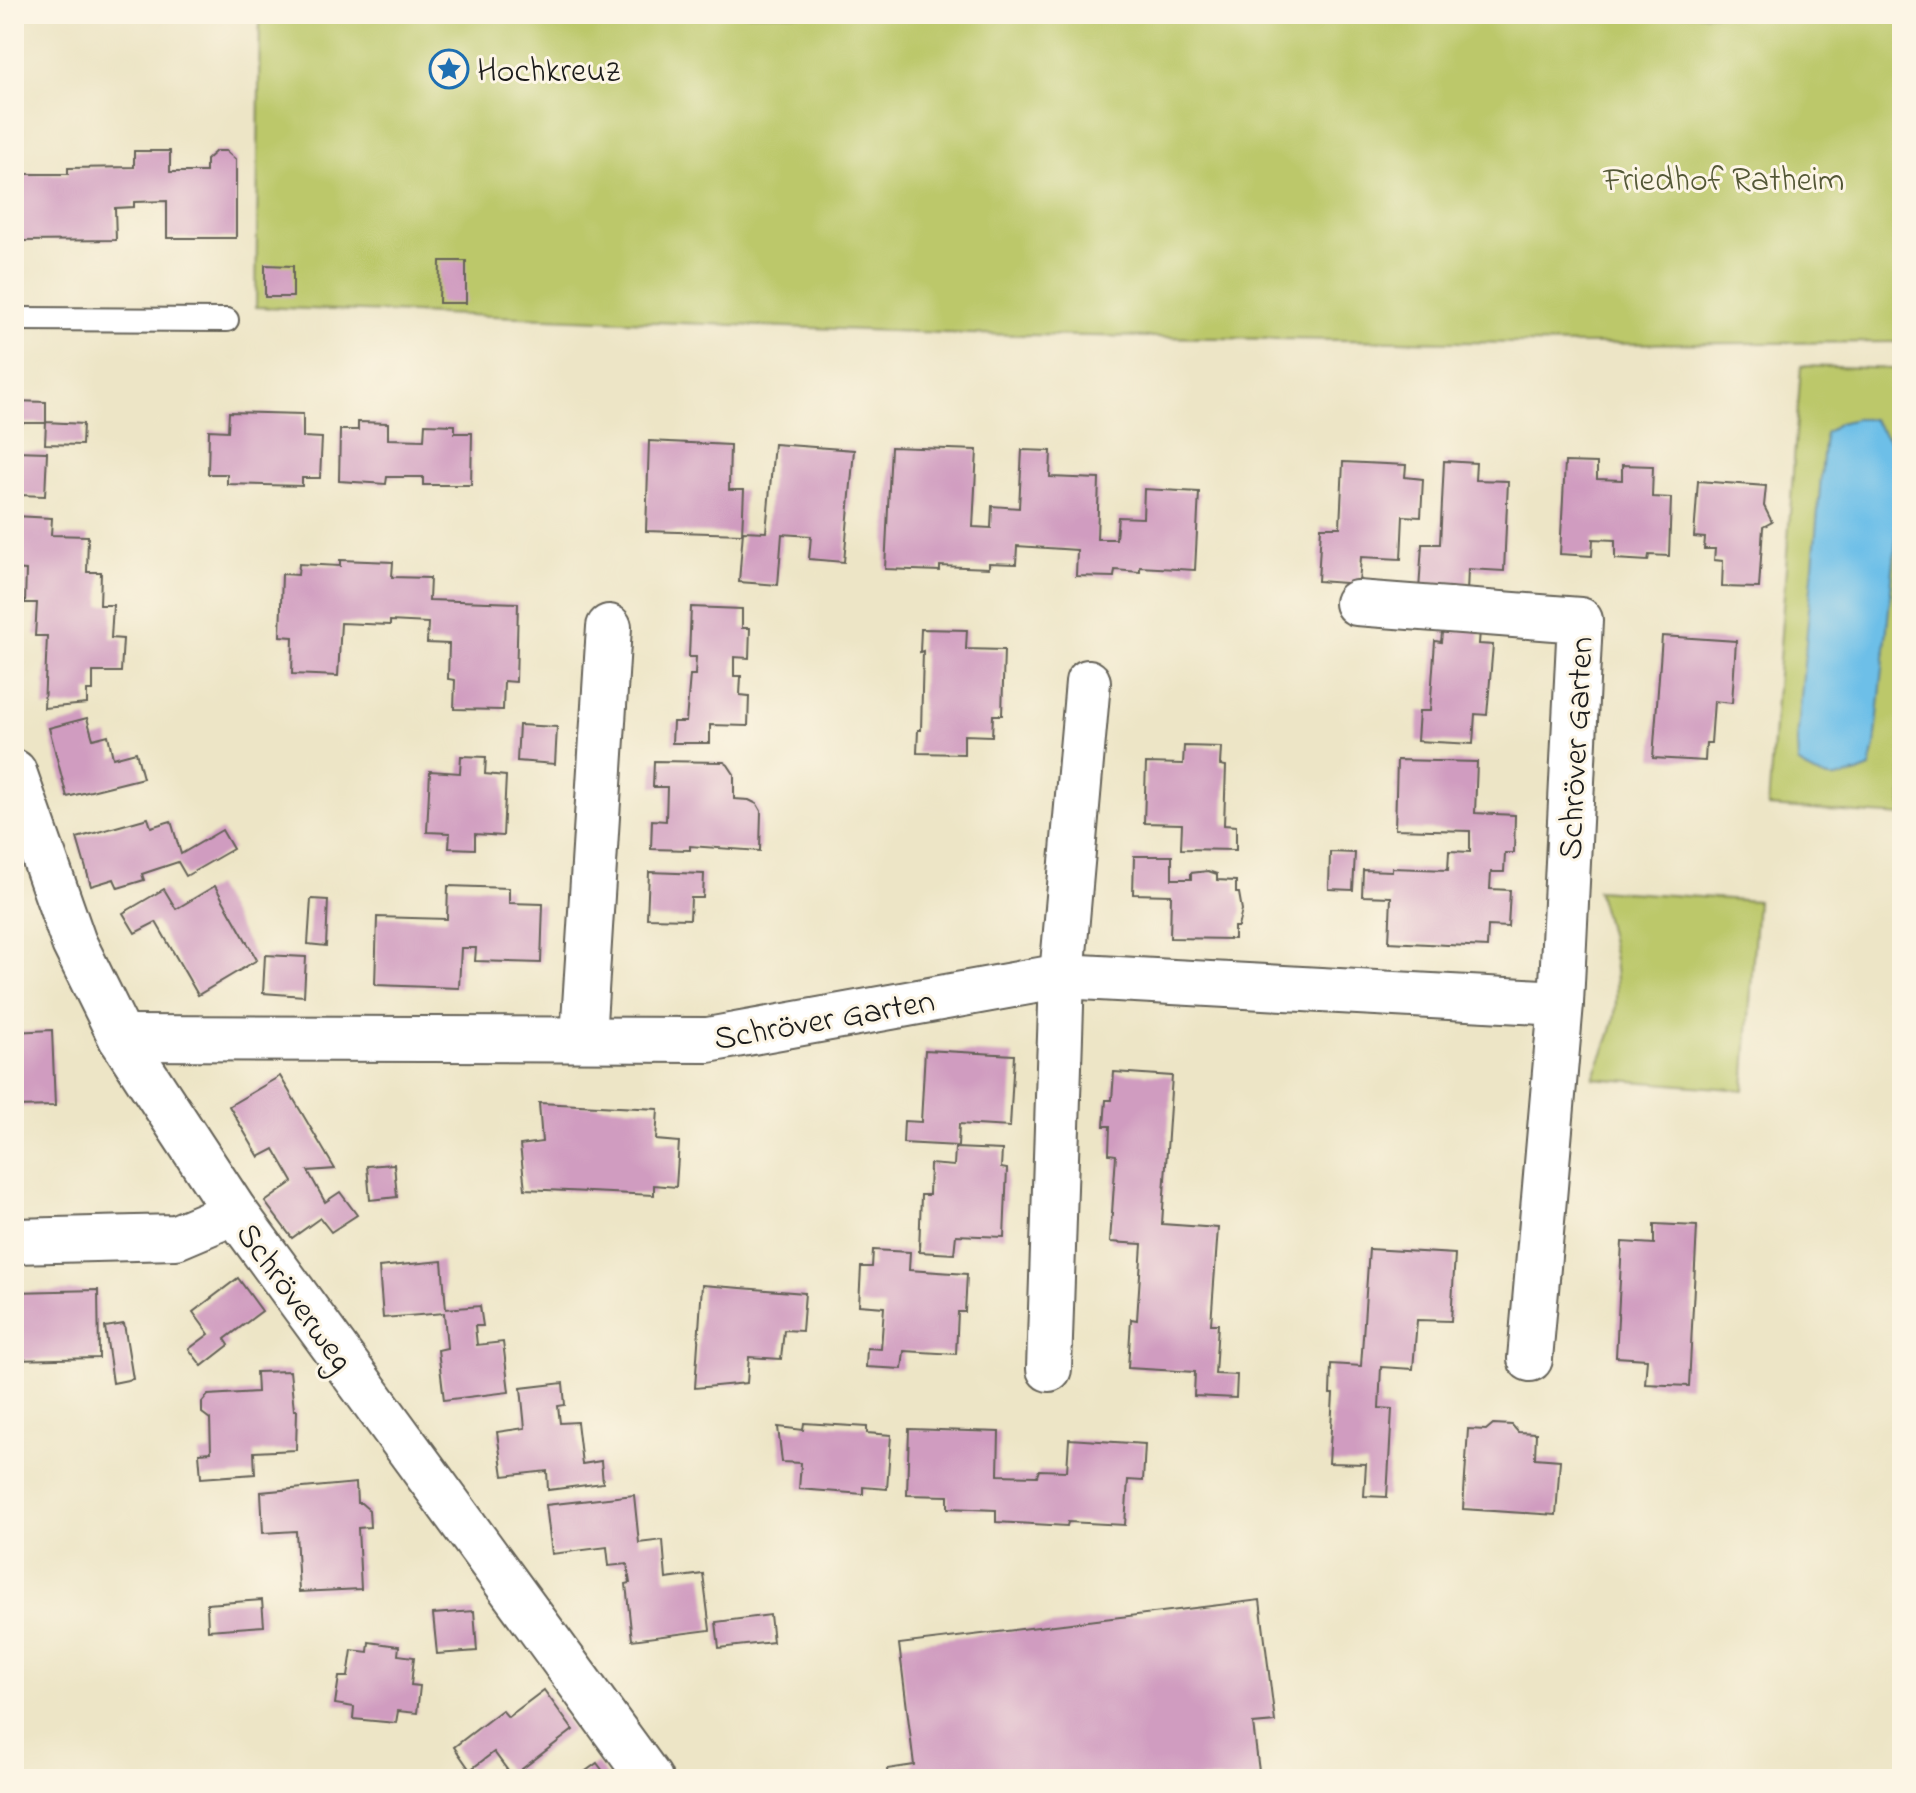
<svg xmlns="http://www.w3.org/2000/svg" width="1916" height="1793" viewBox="0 0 1916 1793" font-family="'Indie Flower',sans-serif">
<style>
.green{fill:#bcc86a;stroke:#6c7243;stroke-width:2}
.water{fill:#6dbfe8;stroke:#446e82;stroke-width:2}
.building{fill:#d09cc0}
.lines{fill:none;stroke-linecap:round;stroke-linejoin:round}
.lane-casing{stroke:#656258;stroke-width:26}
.street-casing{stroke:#656258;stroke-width:48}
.lane{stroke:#fff;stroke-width:22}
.street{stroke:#fff;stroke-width:44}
.labels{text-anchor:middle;stroke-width:6;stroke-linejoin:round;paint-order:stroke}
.poi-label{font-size:34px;fill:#1c1c1c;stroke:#fcf5e5;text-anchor:start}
.park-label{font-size:34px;fill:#545837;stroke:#fcf5e5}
.street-label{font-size:34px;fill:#1c1c1c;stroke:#fcf5e5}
</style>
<rect width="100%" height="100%" fill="#fcf5e5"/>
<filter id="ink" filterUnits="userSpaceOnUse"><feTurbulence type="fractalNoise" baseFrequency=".0125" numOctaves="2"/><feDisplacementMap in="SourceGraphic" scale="16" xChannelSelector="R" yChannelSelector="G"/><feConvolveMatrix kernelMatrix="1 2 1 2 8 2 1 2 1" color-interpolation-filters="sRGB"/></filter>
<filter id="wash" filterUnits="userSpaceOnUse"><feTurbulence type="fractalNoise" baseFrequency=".006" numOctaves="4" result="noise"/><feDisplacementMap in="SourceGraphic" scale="32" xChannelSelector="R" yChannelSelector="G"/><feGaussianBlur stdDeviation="1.8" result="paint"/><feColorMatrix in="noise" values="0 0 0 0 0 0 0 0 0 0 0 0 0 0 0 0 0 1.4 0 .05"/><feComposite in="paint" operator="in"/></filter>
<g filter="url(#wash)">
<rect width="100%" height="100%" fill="#ede5c6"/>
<g class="green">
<polygon points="260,14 1902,14 1902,342 1584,344 969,334 256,307"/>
<polygon points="1801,366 1902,369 1902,816 1768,807"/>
<path d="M1597,890L1757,901L1744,1090L1593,1078C1601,1057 1612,1035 1615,1013C1620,970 1609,930 1597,890Z"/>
</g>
<path class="water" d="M1855,419H1872L1902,456V482L1875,746L1870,768C1840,781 1824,784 1798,763L1797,741L1825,433L1839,423Z"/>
<g id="blocks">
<g class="building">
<rect x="14" y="127" width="8" height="40"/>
<polygon points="134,151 170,151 170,172 206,172 206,160 216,151 226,151 236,160 236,238 167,238 167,201 134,202 134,207 115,208 116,240 22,241 19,174 68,174 68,168 134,167"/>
<polygon points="440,261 466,261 466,303 439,303"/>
<polygon points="265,265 293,266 293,297 265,297"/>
<polygon points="14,401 46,402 46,422 83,424 82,445 45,444 46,423 14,423"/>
<polygon points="229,412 303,414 303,437 322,438 320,478 302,478 302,486 227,484 227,474 208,474 209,430 228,431"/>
<polygon points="358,422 388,423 388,439 424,440 425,424 455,425 455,433 472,433 471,485 423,485 423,477 387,477 386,484 339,481 340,430 358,430"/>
<polygon points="649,441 730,445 729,490 744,490 742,534 646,531"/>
<polygon points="774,444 854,450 844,562 809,559 811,536 782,534 778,585 739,582 743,531 766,532"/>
<polygon points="891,447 977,450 973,527 991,528 992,506 1019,508 1022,450 1051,451 1050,477 1099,479 1097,539 1116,539 1118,517 1143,518 1144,489 1199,492 1195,570 1140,567 1140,572 1115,570 1114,577 1076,576 1077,550 1017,546 1016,564 989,563 989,568 940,566 940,571 885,569"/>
<polygon points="14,451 47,452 45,496 19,495 19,498 14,497"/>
<polygon points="1444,461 1476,463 1475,480 1508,481 1504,571 1468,569 1467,593 1419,591 1422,544 1440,544"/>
<polygon points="1343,462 1406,465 1405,477 1423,479 1421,517 1403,516 1401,559 1361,557 1359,584 1318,581 1321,527 1340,527"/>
<polygon points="1565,462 1597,463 1597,479 1622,480 1622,465 1653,466 1652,497 1671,498 1669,556 1649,555 1648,561 1615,559 1615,540 1593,539 1592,556 1560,554"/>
<polygon points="1698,481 1766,486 1764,506 1772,522 1763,527 1759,588 1722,587 1723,561 1714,560 1715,549 1704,549 1705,538 1694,537"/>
<polygon points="15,516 52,518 51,535 88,536 87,572 101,572 100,605 113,605 111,638 123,639 121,672 93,672 93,691 87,691 87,704 44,708 47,636 35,636 37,603 25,603 26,570 14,569"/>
<polygon points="340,560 393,562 392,577 430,578 429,600 518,603 516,682 504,681 503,710 454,709 455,680 448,679 449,644 427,643 428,623 390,621 390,625 341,623 338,676 292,674 293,637 280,636 282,574 298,575 299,564 340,566"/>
<polygon points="691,607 742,609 742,628 750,628 749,658 734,657 734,676 741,676 740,695 749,696 748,726 710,725 710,743 672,743 673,722 686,722 690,675 695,675 696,657 689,657"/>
<polygon points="1444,615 1481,617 1479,644 1493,645 1487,715 1475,714 1473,744 1417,741 1419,711 1430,711 1435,641 1441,642"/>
<polygon points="921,629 967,630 966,649 1004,650 1002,715 993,715 992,736 964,735 964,754 917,753 918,730 921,730 923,651 920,652"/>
<polygon points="1662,636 1736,641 1732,703 1714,701 1711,743 1706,743 1705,761 1653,758"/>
<polygon points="87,718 93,739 108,735 113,758 136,752 143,778 67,797 49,728"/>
<polygon points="519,725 557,727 555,764 517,761"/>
<polygon points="1184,746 1221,747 1220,765 1226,766 1224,825 1236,826 1236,850 1181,849 1182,824 1144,823 1146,763 1183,764"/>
<polygon points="461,756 486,757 485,774 506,776 503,836 475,834 475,849 449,848 450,833 427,832 430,771 460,773"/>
<polygon points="1397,760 1477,762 1475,813 1515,815 1514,853 1505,853 1504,872 1491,872 1490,889 1510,890 1508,927 1488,926 1487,947 1389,942 1391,897 1362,896 1363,870 1392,871 1392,868 1448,870 1449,851 1470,852 1470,831 1395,829"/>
<polygon points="654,761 724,762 728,765 734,774 734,799 749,800 757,804 761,811 760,851 690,846 690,850 651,849 652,820 666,821 667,787 653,787"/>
<polygon points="148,818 151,827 171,821 181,854 222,830 233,849 186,876 178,862 142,874 144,880 118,888 114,879 91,886 77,838"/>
<polygon points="1330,852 1355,853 1353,890 1329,889"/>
<polygon points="1134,856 1172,856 1172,879 1191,879 1191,873 1208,871 1217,874 1217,880 1236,881 1236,893 1239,893 1242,910 1238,927 1234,927 1234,939 1170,938 1171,895 1133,894"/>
<polygon points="649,872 704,874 703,898 691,898 690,919 647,918"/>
<polygon points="215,886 257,960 198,995 156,922 135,933 123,913 164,889 176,909"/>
<polygon points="448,886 509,888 509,903 543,904 541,963 475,961 476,948 461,948 459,988 375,985 377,917 447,919"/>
<polygon points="311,899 328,900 326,946 308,944"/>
<polygon points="265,955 306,957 304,996 263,993"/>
<polygon points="52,1030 55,1106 14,1107 14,1032"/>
<polygon points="925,1050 1014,1055 1010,1127 959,1124 958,1146 903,1143 904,1121 921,1122"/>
<polygon points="1114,1072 1172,1076 1162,1224 1218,1228 1211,1324 1218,1324 1215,1374 1237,1375 1236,1398 1194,1396 1195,1372 1128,1368 1131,1319 1137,1320 1142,1244 1110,1242 1116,1155 1109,1154 1110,1126 1104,1126 1106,1100 1112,1100"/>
<polygon points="280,1076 335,1169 308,1171 325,1202 340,1192 357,1215 331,1232 320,1218 292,1238 265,1202 293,1182 274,1149 259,1157 229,1106"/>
<polygon points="539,1103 658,1109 656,1140 679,1142 676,1187 654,1185 654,1195 525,1189 520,1145 542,1142"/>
<polygon points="955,1148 1002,1150 1001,1168 1007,1169 1004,1237 956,1235 954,1254 919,1252 921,1195 929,1195 930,1164 954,1166"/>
<polygon points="394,1164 397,1197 370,1200 367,1166"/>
<polygon points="1654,1224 1697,1226 1689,1386 1645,1384 1647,1359 1616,1357 1622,1242 1654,1244"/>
<polygon points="1369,1249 1455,1254 1451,1321 1417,1320 1413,1369 1381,1367 1379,1408 1392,1409 1387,1497 1364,1496 1366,1464 1329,1463 1333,1394 1330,1394 1331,1364 1361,1366"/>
<polygon points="873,1250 910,1252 909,1270 967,1274 965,1312 958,1312 956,1354 904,1351 902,1369 866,1367 867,1348 881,1349 884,1307 859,1305 861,1267 872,1267"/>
<polygon points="442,1261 446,1309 480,1306 483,1326 475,1326 477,1345 503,1342 509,1392 444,1400 438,1350 447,1348 444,1313 383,1318 379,1267"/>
<polygon points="238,1278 262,1311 225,1339 229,1345 202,1366 189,1349 209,1334 193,1312"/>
<polygon points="702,1285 805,1293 802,1331 784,1330 781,1359 749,1357 747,1383 695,1388"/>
<polygon points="98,1290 99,1358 14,1360 14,1292"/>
<polygon points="124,1324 133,1379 113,1383 105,1327"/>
<polygon points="290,1371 294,1410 297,1410 296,1450 254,1452 255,1474 201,1478 199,1453 211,1452 210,1419 202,1413 202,1402 208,1395 257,1392 256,1372"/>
<polygon points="563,1383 565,1405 558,1406 560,1423 577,1422 582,1464 601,1461 603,1483 548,1490 547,1471 503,1476 497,1432 525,1428 521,1388"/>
<polygon points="804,1423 867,1427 867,1433 891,1435 887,1489 863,1487 863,1494 799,1489 801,1463 782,1462 778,1427 803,1430"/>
<polygon points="1493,1424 1512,1425 1518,1432 1536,1433 1535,1458 1560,1460 1556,1515 1463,1509 1468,1429 1486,1430"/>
<polygon points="909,1429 999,1432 998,1475 1037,1476 1039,1470 1067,1471 1069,1439 1145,1444 1143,1481 1128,1480 1125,1525 1068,1522 1067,1526 996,1522 996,1510 948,1508 948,1496 907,1495"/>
<polygon points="356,1483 357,1503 361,1503 369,1510 370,1527 358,1528 361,1589 299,1592 296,1531 263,1533 261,1492"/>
<polygon points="634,1495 639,1543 663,1540 666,1579 703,1574 710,1630 632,1640 626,1584 630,1583 627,1564 609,1566 607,1547 552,1554 546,1505"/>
<polygon points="262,1600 264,1626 208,1630 207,1604"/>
<polygon points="1260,1600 1275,1722 1253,1724 1260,1779 888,1779 887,1769 914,1765 899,1644"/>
<polygon points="474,1611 477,1651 437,1654 433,1614"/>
<polygon points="770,1615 773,1642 719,1648 716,1622"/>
<polygon points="369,1642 399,1646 398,1655 414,1657 411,1685 420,1686 417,1713 398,1711 396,1723 353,1719 354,1707 335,1704 339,1677 348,1677 352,1650 368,1652"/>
<polygon points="544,1690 573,1730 522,1769 530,1779 507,1779 511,1775 494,1752 470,1770 454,1747 502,1710 508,1717"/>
<polygon points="597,1763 609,1779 575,1779"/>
</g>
</g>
</g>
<g filter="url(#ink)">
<use href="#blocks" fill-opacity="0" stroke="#656258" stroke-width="2"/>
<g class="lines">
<g class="lane-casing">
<polyline id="lane" points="14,319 227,320"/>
</g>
<g class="street-casing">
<g id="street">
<polyline points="1357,603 1580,620 1561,1003 1530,1359"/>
<polyline points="14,772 74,943 121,1038 235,1212 650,1779"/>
<polyline points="121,1038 708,1040 1062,976 1561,1003"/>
<polyline points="583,1038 609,627"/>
<polyline points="14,1241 176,1237 235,1212"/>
<polyline points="1049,1369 1062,976 1088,682"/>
</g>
</g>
<use href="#lane" class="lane"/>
<use href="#street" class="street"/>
</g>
</g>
<defs>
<g id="sight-ring" transform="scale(2)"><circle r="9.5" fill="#fcf5e5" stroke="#1f6fb2" stroke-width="1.5"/><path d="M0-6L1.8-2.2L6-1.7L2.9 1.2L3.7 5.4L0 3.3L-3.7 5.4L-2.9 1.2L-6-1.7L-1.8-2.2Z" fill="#1f6fb2"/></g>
</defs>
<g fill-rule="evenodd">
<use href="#sight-ring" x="449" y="69"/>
</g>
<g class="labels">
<g class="poi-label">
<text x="477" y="81">Hochkreuz</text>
</g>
<g class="park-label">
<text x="1724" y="190">Friedhof Ratheim</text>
</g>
<g class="street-label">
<text transform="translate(1574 748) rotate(-87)" y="12">Schröver Garten</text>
<text transform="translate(824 1018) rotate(-10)" y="12">Schröver Garten</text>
<text transform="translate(296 1296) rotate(54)" y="12">Schröverweg</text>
</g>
</g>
<rect width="1916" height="1793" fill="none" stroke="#fcf5e5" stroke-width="48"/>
</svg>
